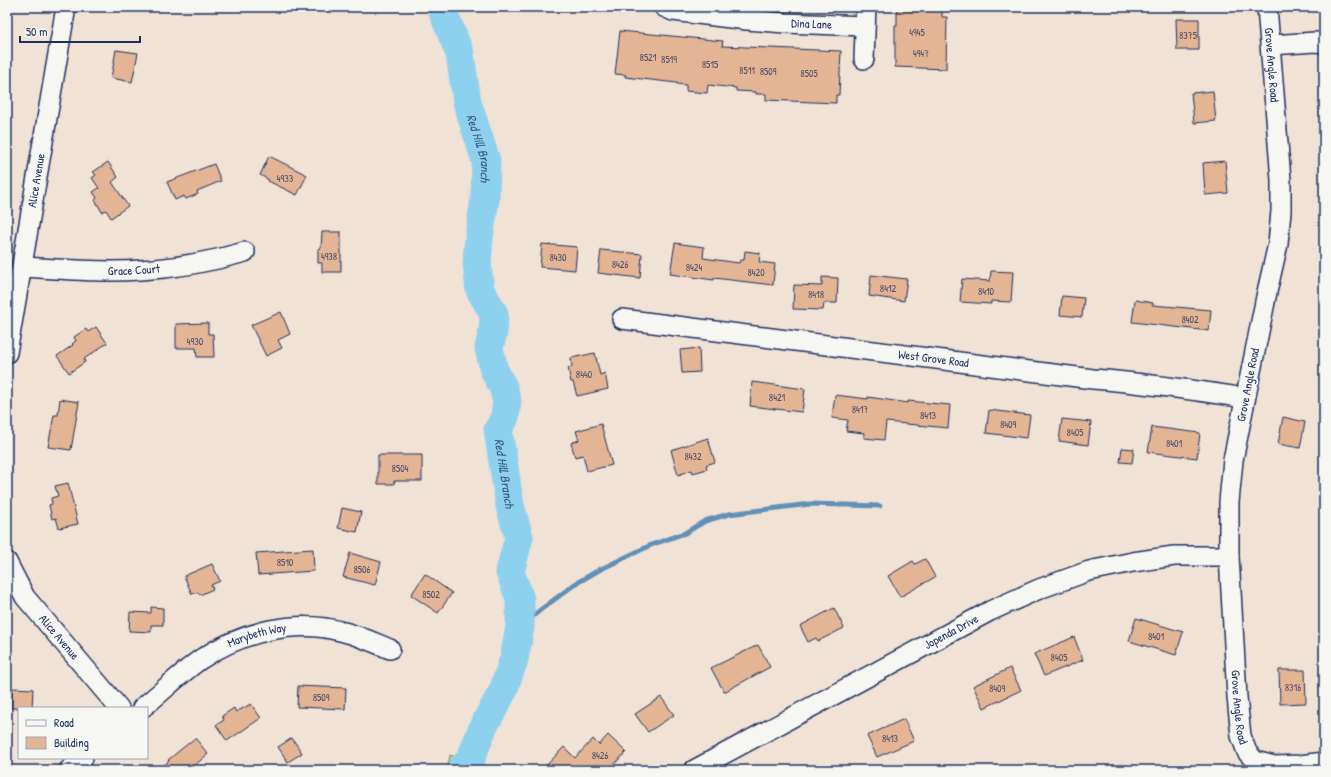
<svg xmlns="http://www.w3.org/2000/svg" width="1331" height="777" viewBox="0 0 1331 777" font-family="'Patrick Hand',sans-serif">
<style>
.green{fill:#bcd992;stroke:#6c8478}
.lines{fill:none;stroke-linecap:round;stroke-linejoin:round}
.stream{stroke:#6090b5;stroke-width:5}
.river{stroke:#8ed1ef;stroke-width:29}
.building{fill:#e4b595;stroke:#1b2f5e}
.minor-casing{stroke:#1b2f5e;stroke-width:22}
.minor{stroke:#f6f6f2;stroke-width:19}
.labels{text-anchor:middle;stroke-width:3.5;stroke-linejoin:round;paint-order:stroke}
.number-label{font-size:10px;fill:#4d506c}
.street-label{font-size:12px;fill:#1b2f5e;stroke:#f6f6f2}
.water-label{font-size:13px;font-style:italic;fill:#385882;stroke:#f6f6f2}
</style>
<rect width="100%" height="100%" fill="#f1e2d6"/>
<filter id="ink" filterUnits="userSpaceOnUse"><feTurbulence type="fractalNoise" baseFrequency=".025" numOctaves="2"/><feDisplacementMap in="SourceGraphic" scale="8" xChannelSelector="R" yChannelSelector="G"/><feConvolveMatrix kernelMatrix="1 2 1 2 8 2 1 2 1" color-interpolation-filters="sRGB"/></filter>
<g filter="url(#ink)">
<polygon class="green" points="450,755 495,770 447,770"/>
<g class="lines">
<polyline class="stream" points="520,627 539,611 575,584 599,570 651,545 685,533 705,521 729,514 810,504 880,506"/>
<path class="river" id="s1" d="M442,7L443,12L460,54L467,102L486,161L485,199L479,237L477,263L480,290L494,314L493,332L489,348L494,370L503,387L507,401L505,417L498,430L510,506L519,537L510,572L520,599V627L514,659L503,691L483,727L471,758L461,770"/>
</g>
<g class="building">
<polygon points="897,7 942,7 942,17 947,17 946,69 895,67 895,25 897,25"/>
<polygon points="1176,19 1199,19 1199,50 1177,50"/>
<polygon points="620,31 723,41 722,46 841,51 839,95 836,95 836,103 766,100 766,94 756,94 756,92 736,91 736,88 708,85 707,93 686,91 686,85 677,84 677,83 625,77 626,75 615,74"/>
<polygon points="116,50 138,53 132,82 111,78"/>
<polygon points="1213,91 1216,121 1194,123 1191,93"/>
<polygon points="269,156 307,175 297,195 268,181 269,180 260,175"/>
<polygon points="1225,161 1228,193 1205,195 1203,163"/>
<polygon points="108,162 118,177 112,182 128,206 111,218 106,210 102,212 95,200 97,198 93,192 99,188 92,178 96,175 93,172"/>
<polygon points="214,164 221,181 197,191 198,194 186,199 184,196 175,200 167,182"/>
<polygon points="322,232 341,232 341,272 322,272 322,263 318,263 318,249 321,248"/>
<polygon points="675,243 704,247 703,258 739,263 740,260 744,260 745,251 760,253 759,262 775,264 773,285 714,278 714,280 670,274"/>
<polygon points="542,244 577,247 575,270 540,267"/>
<polygon points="601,250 642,254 640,278 598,273"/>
<polygon points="991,271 1013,272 1011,302 991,301 991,304 960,302 962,279 990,281"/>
<polygon points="871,275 907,279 904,301 869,296"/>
<polygon points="822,277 838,278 837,303 824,303 823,310 793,309 794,285 822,286"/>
<polygon points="1062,296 1084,298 1082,317 1060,315"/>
<polygon points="1135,300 1153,303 1152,305 1211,310 1209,331 1132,322"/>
<polygon points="281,312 290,334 278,340 282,348 266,356 251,325"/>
<polygon points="208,323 208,334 213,334 214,357 197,357 196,348 176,348 176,324"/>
<polygon points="96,327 107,343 84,359 85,362 69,373 57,356 73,345 72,344 76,341 74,337 86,329 88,332"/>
<polygon points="699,348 700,372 682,373 680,350"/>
<polygon points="595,353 600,375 605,373 608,389 577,396 573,382 571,382 568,368 572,367 571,358"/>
<polygon points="752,382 805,389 802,412 750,406"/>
<polygon points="835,395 868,399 868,397 908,403 908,401 950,405 948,428 886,422 884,440 864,438 864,433 846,431 848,420 832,418"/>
<polygon points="60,399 79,402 71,450 48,447 54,415 58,415"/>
<polygon points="989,410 1030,415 1027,438 986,433"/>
<polygon points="1283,417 1305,422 1300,448 1278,444"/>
<polygon points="1062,419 1091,422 1088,445 1059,441"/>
<polygon points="601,424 612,465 587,471 583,455 575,457 571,443 579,440 576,431"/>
<polygon points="1152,427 1200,433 1197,458 1148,452"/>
<polygon points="708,438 715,462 706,465 707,469 693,473 692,470 678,475 671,450"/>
<polygon points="1122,448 1134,449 1132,463 1120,462"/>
<polygon points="378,455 422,455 422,481 394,481 394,484 378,484"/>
<polygon points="68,483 78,524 59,528 56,518 52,519 49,505 52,504 51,498 58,496 55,486"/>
<polygon points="342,508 361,512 357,532 338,528"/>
<polygon points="313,549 314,571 258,575 256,553"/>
<polygon points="350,553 381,562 375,585 343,577"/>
<polygon points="925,559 935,577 900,597 888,576 913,561 915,564"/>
<polygon points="212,564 220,581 211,585 213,589 200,595 198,592 192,594 184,576"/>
<polygon points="425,574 452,593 438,613 411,595"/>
<polygon points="151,607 163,608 163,625 151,625 151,632 129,631 130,612 151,613"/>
<polygon points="834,608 844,628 818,641 816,638 808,642 800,626"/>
<polygon points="1136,618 1183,632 1176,655 1129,641"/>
<polygon points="1074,637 1083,660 1044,676 1034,654"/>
<polygon points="758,645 770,667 724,692 711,668"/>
<polygon points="1010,668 1021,690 984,708 973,686"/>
<polygon points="1279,670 1305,670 1306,703 1280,704"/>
<polygon points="298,686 346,688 345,709 297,707"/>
<polygon points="12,688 33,689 32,708 11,708"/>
<polygon points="661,697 674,715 648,732 635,714"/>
<polygon points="251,704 261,718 227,741 216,725 224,720 222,716 234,708 236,712"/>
<polygon points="904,719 914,741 877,757 867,736"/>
<polygon points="608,735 626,752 609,770 542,770 564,747 575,758 593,739 599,745"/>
<polygon points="195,738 208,754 189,770 158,770 169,761 168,760"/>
<polygon points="292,738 302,753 288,762 278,747"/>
</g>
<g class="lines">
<g class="minor-casing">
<g id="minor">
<path id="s2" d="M664,7L673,11L747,20L785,23L865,26"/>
<path id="s3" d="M1267,7L1281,180V211L1278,244L1267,292L1233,460L1229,502V556L1237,697L1241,736L1247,752L1255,761L1274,766L1300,765L1324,762"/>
<polyline points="1271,45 1315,42 1324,43"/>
<polyline points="864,59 866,7"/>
<path id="s4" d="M22,267C61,269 101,273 140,270C176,268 210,262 245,252"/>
<path id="s5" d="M622,319L1093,379C1144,383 1194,390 1245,398"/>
<path id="s6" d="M7,353L66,7"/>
<path id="s7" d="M7,562L25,597L119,708"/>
<path id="s8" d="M142,708C162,692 181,673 201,659C242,632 296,618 344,632C360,636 375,643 390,649"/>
<polyline points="69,770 83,758"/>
<path id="s9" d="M694,770L990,611L1039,589L1089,571L1133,562L1174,556H1229"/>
</g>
</g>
<use href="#minor" class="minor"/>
</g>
</g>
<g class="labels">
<g class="number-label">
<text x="917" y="36">4945</text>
<text x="1188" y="39">8375</text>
<text x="921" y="57">4947</text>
<text x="648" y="61">8521</text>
<text x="669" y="63">8519</text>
<text x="710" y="68">8515</text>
<text x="747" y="74">8511</text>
<text x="768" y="75">8509</text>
<text x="809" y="77">8505</text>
<text x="285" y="182">4933</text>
<text x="329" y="260">4938</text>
<text x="558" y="261">8430</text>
<text x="620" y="268">8426</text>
<text x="694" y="271">8424</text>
<text x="756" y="276">8420</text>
<text x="888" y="292">8412</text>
<text x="986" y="295">8410</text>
<text x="816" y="298">8418</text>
<text x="1190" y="323">8402</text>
<text x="195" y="345">4930</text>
<text x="584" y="378">8440</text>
<text x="777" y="401">8421</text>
<text x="860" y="413">8417</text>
<text x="928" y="419">8413</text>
<text x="1008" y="428">8409</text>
<text x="1075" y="436">8405</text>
<text x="1174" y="447">8401</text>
<text x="693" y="460">8432</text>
<text x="400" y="472">8504</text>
<text x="285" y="566">8510</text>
<text x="362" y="573">8506</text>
<text x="431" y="598">8502</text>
<text x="1156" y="640">8401</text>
<text x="1059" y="661">8405</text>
<text x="1293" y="691">8316</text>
<text x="997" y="692">8409</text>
<text x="321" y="701">8509</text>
<text x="890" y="742">8413</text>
<text x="600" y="759">8426</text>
</g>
<g class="street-label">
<text dy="4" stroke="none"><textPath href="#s2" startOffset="149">Dina Lane</textPath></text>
<text dy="4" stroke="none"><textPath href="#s3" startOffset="58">Grove Angle Road</textPath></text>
<text dy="4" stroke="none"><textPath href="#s6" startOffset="175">Alice Avenue</textPath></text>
<text dy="4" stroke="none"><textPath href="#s4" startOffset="112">Grace Court</textPath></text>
<text dy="4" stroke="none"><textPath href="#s5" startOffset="314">West Grove Road</textPath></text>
<text transform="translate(1248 385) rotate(-79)" y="4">Grove Angle Road</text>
<text dy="4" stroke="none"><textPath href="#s9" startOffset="292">Jopenda Drive</textPath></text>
<text dy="4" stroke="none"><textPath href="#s7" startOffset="92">Alice Avenue</textPath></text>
<text dy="4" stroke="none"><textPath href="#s8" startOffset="138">Marybeth Way</textPath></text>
<text dy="4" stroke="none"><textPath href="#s3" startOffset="706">Grove Angle Road</textPath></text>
</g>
<g class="water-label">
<text dy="5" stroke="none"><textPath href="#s1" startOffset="147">Red Hill Branch</textPath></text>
<text dy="5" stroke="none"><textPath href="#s1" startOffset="484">Red Hill Branch</textPath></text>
</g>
</g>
<rect width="1331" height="777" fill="none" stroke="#f6f6f2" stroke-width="24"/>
<rect x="12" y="12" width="1307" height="753" fill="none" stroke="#1b2f5e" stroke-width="1.5" filter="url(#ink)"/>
<rect x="18" y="707" width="130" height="52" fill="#f6f6f2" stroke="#9ea6b7"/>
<rect x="26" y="720" width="20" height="6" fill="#f6f6f2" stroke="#9ea6b7"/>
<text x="54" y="727" font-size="12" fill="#1b2f5e">Road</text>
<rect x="26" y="737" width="20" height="12" fill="#e4b595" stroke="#9ea6b7"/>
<text x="54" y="747" font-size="12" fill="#1b2f5e">Building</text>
<path d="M20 36v6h120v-6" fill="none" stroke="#1b2f5e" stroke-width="2"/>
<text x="26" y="36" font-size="12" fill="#1b2f5e" stroke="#f6f6f2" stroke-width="3" paint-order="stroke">50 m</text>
</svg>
